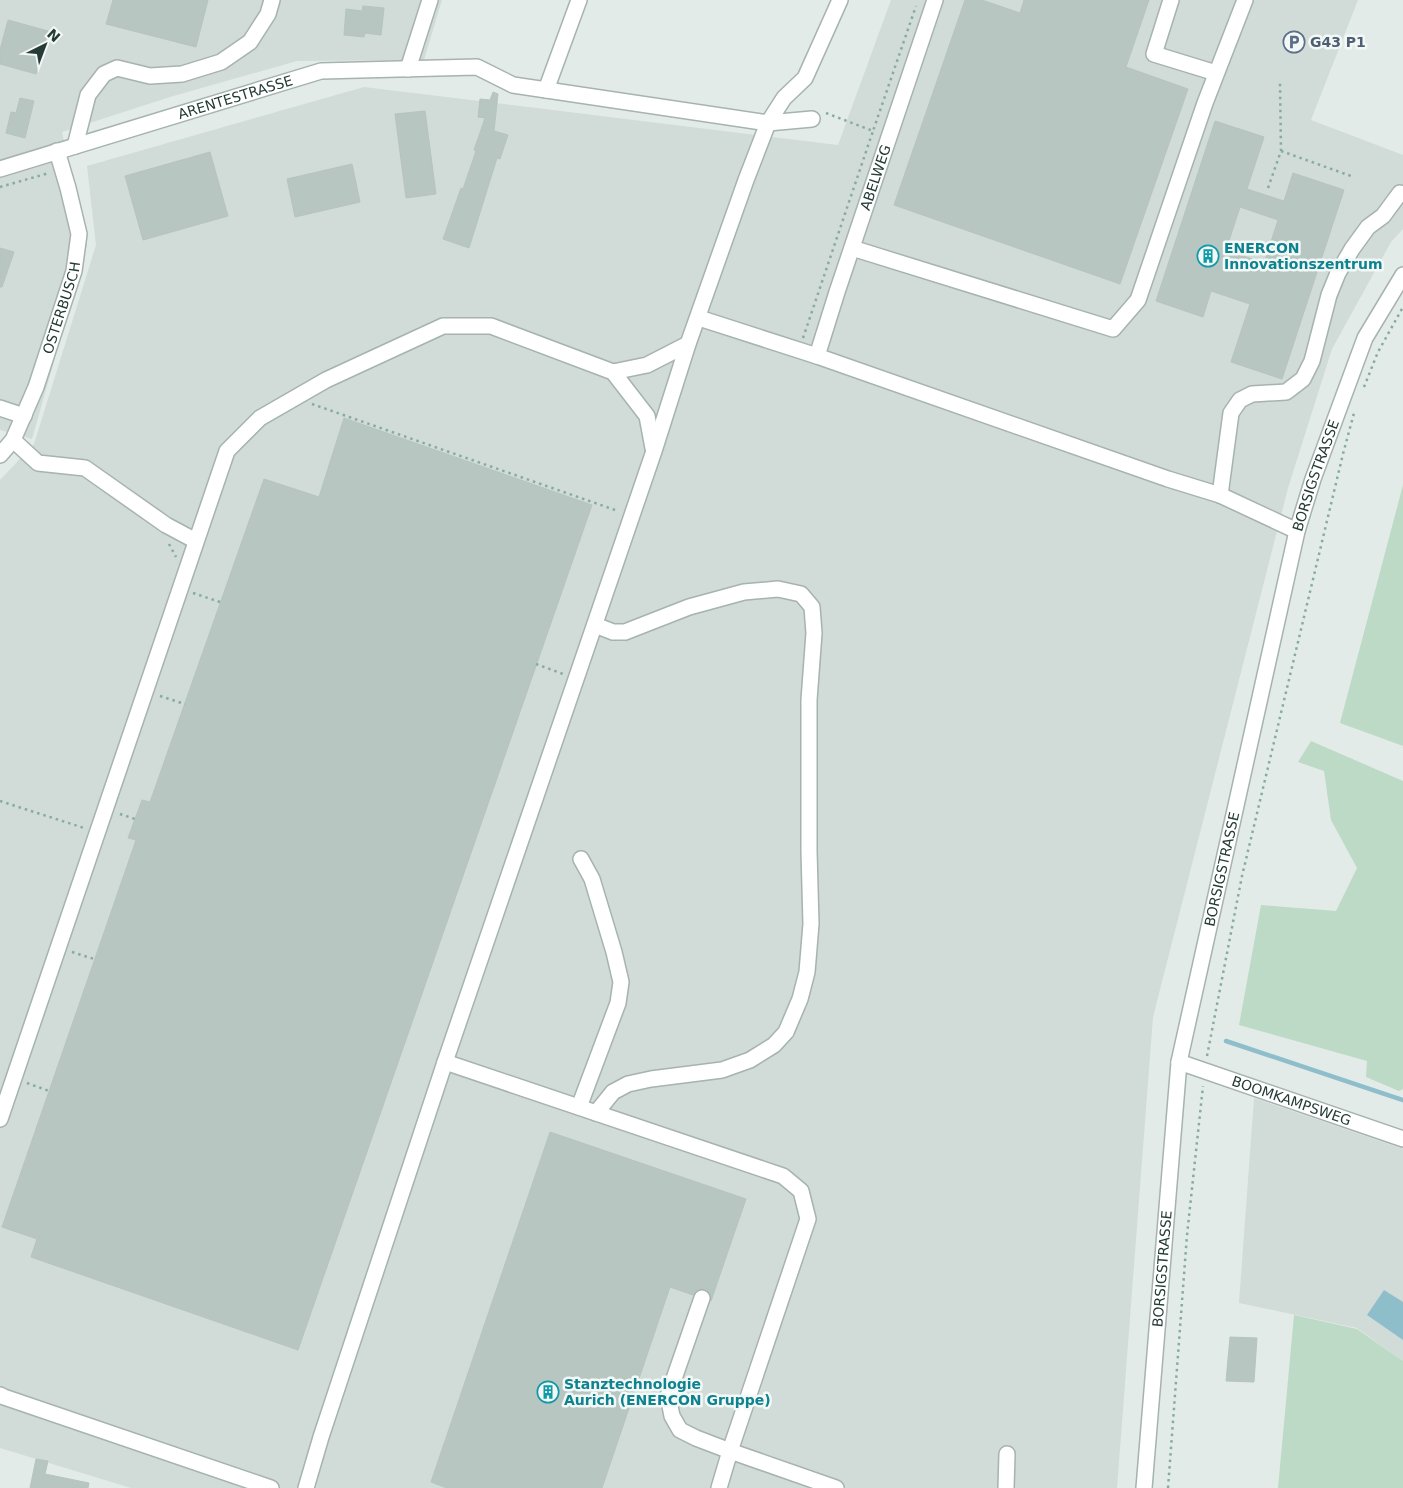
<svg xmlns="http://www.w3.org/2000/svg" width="1403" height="1488" viewBox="0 0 1403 1488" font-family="'DejaVu Sans',sans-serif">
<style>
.built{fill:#d1dbd7}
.green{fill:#bddac7}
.water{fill:#8fbecb}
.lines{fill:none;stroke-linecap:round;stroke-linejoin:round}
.stream{stroke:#8fbecb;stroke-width:4.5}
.building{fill:#b8c6c1;stroke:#b6c4bf;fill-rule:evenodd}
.minor-casing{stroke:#a6b3af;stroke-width:18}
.path{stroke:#86aca2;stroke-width:2.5;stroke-dasharray:2.5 4;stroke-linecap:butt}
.minor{stroke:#fff;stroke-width:15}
.labels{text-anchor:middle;stroke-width:5;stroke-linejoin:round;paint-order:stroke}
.service-label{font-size:14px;font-weight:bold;fill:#4e5e75;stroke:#f3f8f6;text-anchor:start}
.street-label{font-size:14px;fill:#243b36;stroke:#f3f8f6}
.culture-label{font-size:14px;font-weight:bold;fill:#0d838f;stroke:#f3f8f6;text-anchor:start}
</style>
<rect width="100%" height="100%" fill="#e3ebe8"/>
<g class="built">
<polygon points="0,0 442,0 424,60 297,61 170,97 62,132 87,245 32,439 0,430"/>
<polygon points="891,0 1358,0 1311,120 1403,155 1403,229 1391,242 1332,349 1288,488 1153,1017 1117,1488 131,1488 0,1448 0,480 34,444 96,245 87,166 364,87 838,145"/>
<polygon points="1254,1098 1403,1149 1403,1361 1357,1328 1239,1303"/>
</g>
<g class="green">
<polygon points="1403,485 1403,746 1340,723"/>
<polygon points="1311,741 1403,781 1403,1089 1399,1091 1366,1077 1367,1061 1239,1025 1261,905 1336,911 1357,868 1331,820 1324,771 1298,762"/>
<polygon points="1294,1315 1357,1329 1403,1361 1403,1488 1278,1488"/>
</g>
<polygon class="water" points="1384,1290 1403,1302 1403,1340 1367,1315"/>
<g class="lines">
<polyline class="stream" points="1226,1041 1403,1100"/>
</g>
<g class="building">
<polygon points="113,0 208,0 196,47 106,24"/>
<polygon points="965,0 982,0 1020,13 1024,0 1149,0 1126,67 1188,89 1120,284 894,205"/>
<polygon points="363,6 384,8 381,35 365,33 364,37 344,35 346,9 362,11"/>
<polygon points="8,20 48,31 36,74 0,64 0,50"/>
<polygon points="493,92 498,94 494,131 508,135 500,159 497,158 469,248 443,239 461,188 463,189 476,151 474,150 485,118 478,117 480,99 490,100"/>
<polygon points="20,98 34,101 25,138 6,133 11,112 16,113"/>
<polygon points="425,111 436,194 406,198 395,114"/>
<path d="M1215,121L1264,137L1247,189L1284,201L1293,173L1344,190L1282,379L1231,362L1250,304L1211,291L1203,317L1156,301ZM1240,207L1278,220L1264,263L1226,250Z"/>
<polygon points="210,152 228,216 143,240 125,176"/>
<polygon points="352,164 360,202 295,217 287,179"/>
<polygon points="0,248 14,252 2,287 0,287"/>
<polygon points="344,418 592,505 298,1350 31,1257 37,1239 2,1227 136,840 128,838 142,800 150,802 264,479 319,497"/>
<polygon points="550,1132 746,1199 711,1301 709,1292 706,1289 700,1289 693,1295 670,1287 602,1488 447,1488 431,1482"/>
<polygon points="1230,1337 1257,1338 1254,1382 1226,1381"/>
<polygon points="36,1459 48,1461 45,1474 89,1483 88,1488 30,1488"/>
</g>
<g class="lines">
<g class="minor-casing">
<g id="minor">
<polyline points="1171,0 1154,54 1216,73"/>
<polyline points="408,69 430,0"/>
<polyline points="546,90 579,0"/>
<polyline points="75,146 88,95 104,74 117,68 150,76 182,74 221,62 250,42 268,14 272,0"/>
<path id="s1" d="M0,169L321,71L477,67L513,85L768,123L812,119"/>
<polyline points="852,248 1113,329 1138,300 1205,103 1245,0"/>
<polyline points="699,318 817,356 1168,479 1220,495 1297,531"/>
<path id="s2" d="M817,356L837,292L935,0"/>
<polyline points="613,372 647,365 688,344"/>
<polyline points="0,408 24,416"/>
<polyline points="13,440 38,463 85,468 166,525 196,541"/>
<path id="s3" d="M0,455L13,440L36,387L74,271L79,234L68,188L57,151"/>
<polyline points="1220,495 1231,413 1240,400 1252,394 1286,392 1303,379 1312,361 1329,295 1338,273 1352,249 1368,227 1383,216 1400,193 1403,194"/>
<polyline points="595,625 613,632 625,632 689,607 744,592 778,589 801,594 812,607 814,633 809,700 809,851 811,924 807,972 800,999 786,1032 774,1045 750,1060 722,1070 651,1079 628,1084 613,1092 596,1113"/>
<polyline points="445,1062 783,1176 801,1191 808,1219 730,1451 836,1488"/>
<path id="s4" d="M1179,1062L1403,1139"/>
<polyline points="579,1107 618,1003 621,982 614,952 592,879 581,859"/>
<polyline points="0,1119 227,451 260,418 326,380 443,326 491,326 613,372 647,416 653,448"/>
<polyline points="702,1298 668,1396 672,1416 680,1430 696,1438 730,1451 719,1488"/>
<polyline points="0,1395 4,1397 271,1488"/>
<polyline points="306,1488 321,1437 445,1062 654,451 688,344 746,180 768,123 784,98 805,78 840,0"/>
<polyline points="1006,1488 1007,1454"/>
<path id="s5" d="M1144,1488L1179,1062L1297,531L1313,479L1365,338L1403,275"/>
</g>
</g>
<g class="path">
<polyline points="826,113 873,131 916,6"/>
<polyline points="1281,151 1351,176"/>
<polyline points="0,187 49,173"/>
<polyline points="1268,188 1281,151 1280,82"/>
<polyline points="803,338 873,131"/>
<polyline points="1364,387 1378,352 1403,307"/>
<polyline points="312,404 618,511"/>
<polyline points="169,544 176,557"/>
<polyline points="193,593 220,602"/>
<polyline points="536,664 563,674"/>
<polyline points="160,696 185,704"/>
<polyline points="0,801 84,828"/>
<polyline points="120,814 135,819"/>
<polyline points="72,952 94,959"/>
<polyline points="1207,1056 1242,876 1343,454 1354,413"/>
<polyline points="27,1083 49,1091"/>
<polyline points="1168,1488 1187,1235 1203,1086"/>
</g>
<use href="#minor" class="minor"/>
</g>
<defs>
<g id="parking-ring" transform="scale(1.125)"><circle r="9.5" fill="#f3f8f6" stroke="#5c6f8a" stroke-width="1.5"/><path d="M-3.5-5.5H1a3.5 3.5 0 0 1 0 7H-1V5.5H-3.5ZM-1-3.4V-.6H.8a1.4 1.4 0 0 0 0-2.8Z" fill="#5c6f8a"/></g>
<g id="building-ring" transform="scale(1.125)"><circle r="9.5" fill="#f3f8f6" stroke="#0f9aa8" stroke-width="1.5"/><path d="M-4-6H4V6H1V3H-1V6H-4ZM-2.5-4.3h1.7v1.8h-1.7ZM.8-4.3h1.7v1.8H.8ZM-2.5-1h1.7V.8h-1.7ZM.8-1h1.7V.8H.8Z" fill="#0f9aa8"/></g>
</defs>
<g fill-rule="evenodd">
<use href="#parking-ring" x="1294" y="42"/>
<use href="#building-ring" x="1208" y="256"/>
<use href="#building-ring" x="548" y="1392"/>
</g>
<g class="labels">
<g class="service-label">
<text x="1310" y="47">G43 P1</text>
</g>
<g class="street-label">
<text dy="5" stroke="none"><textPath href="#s1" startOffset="246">ARENTESTRASSE</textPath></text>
<text dy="5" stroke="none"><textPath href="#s2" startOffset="188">ABELWEG</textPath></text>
<text dy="5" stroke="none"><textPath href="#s3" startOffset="161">OSTERBUSCH</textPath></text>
<text dy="5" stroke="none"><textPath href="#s5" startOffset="1030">BORSIGSTRASSE</textPath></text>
<text dy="5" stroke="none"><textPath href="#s5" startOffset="625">BORSIGSTRASSE</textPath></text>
<text dy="5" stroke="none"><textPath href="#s4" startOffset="119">BOOMKAMPSWEG</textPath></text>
<text dy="5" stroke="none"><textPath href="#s5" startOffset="220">BORSIGSTRASSE</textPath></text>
</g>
<g class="culture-label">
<text x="1224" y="253">ENERCON<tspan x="1224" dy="16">Innovationszentrum</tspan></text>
<text x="564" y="1389">Stanztechnologie<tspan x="564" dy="16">Aurich (ENERCON Gruppe)</tspan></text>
</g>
</g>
<g transform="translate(45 45) rotate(42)" stroke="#f3f8f6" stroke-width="4" paint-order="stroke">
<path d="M0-4L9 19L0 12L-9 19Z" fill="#243b36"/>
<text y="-8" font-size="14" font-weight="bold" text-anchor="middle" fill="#243b36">N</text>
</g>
</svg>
